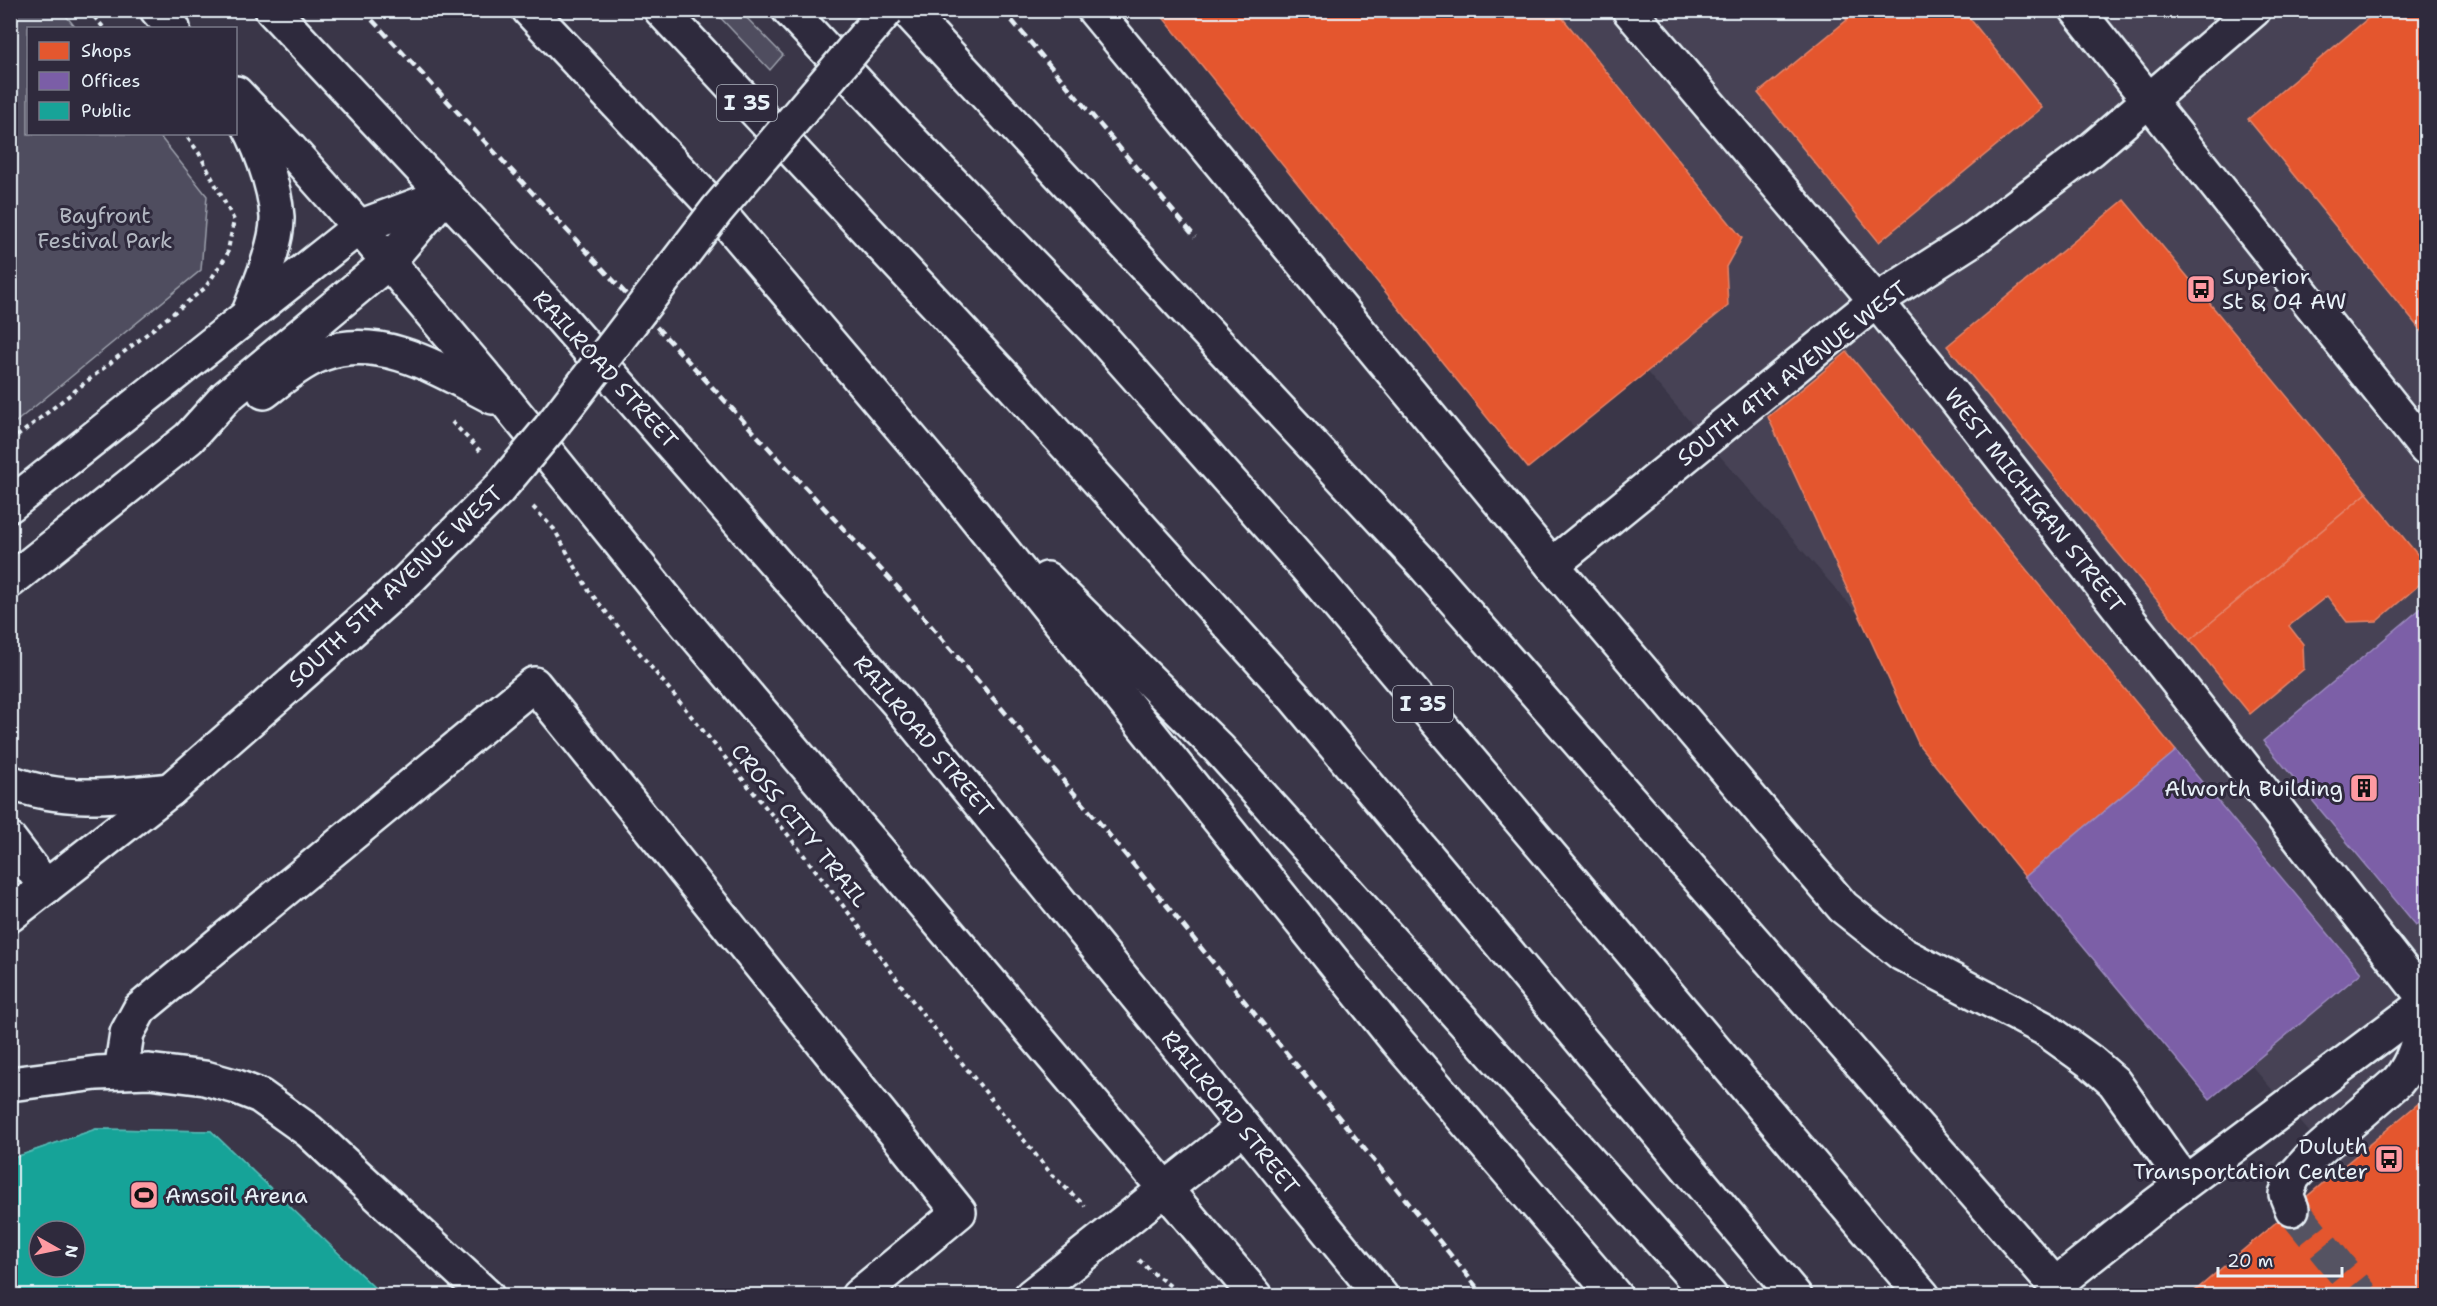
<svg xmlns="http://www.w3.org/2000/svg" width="2437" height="1306" viewBox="0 0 2437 1306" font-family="'Shantell Sans',sans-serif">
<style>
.built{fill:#464354}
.green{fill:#504e5f;stroke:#9ca0ac;stroke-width:1.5}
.shops{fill:#e4572e;stroke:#e5856b;stroke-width:1.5}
.offices{fill:#7b5ea7;stroke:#9c8abf;stroke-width:1.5}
.public{fill:#17a398;stroke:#56bab5;stroke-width:1.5;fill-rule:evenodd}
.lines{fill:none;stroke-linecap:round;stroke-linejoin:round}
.minor-tunnel{stroke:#545262;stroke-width:33;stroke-dasharray:33 16;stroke-linecap:butt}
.minor-casing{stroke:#e8f1f8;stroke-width:38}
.highway-casing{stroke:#e8f1f8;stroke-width:38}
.path{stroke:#e8f1f8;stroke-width:4;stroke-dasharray:4.5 4.5;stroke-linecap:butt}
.minor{stroke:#2f2a3d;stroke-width:33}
.highway{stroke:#2f2a3d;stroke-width:33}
.rail{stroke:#e8f1f8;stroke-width:4.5;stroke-dasharray:9 4.5;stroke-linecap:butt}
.minor-bridge-casing{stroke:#e8f1f8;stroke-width:38;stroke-linecap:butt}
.minor-bridge{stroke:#2f2a3d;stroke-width:33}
.labels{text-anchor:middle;stroke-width:6;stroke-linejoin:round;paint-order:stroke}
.shield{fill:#2f2a3d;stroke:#b0b5c0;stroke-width:1.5}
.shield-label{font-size:21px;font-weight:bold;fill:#e8f1f8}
.park-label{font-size:22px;fill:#b3b8c2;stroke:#2f2a3d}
.poi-label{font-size:22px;fill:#e8f1f8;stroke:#2f2a3d;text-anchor:start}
.street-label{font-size:22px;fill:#e8f1f8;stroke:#2f2a3d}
</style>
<rect width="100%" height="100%" fill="#3a3648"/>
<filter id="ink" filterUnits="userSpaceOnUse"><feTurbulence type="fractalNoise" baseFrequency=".0167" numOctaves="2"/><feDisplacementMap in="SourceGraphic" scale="12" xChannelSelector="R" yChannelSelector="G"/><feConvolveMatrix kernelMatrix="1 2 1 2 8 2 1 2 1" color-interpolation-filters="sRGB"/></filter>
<g filter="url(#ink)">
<polygon class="built" points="1332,11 2426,11 2426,1266"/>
<g class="green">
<polygon points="11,10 62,11 76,28 28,28 28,134 158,134 207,196 201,270 11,426"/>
<polygon points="714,11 740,11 783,55 770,70"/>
</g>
<g class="shops">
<polygon points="1157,10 1556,10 1742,238 1726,267 1728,306 1528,468"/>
<polygon points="1838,10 1963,10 2042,108 1879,242 1758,93 1847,20"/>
<polygon points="2378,10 2426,10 2426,337 2248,119"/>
<polygon points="2124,200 2367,493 2190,640 1947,346"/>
<polygon points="1847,352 2176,751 2025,877 1919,745 1768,417"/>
<polygon points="2367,493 2426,565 2426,579 2377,621 2347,622 2327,596 2289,626 2303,644 2304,669 2250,714 2190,640"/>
<polygon points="2426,1097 2426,1296 2189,1296 2256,1239"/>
</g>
<g class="offices">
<polygon points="2426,604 2426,916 2416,925 2263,741"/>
<polygon points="2176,751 2361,973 2210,1099 2025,877"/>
</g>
<g class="public">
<path d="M96,1129L211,1131L383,1296H10V1159ZM39,1231H75V1267H39Z"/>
<path d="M96,1129L211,1131L383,1296H10V1159ZM39,1231H75V1267H39Z"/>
</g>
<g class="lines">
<polyline class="minor-tunnel" points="2292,1209 2363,1296"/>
<g class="minor-casing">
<g id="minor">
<polyline points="157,10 173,28"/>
<polyline points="272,10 553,309 898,703 1381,1296"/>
<polyline points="1094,10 1552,565 1843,907 1902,954 2045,1029 2091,1062 2114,1082 2185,1182"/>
<polyline points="1629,10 1876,301 1955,398 2426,1000"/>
<polyline points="2077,10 2426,449"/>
<polyline points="236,93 289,148 359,227 508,404 672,607 1256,1296"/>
<path d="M241,112C258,140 275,184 277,217C278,244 258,289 248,315"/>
<path d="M264,392C282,378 301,362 322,354C382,332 442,371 493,397"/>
<polyline points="10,505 359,227 442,196"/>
<polyline points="1552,565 1876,301 1973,239 2092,149 2254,10"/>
<polyline points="10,581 189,438 226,397 387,263 446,194"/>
<path d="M10,782C62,803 116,796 170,790"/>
<polyline points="10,840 46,887"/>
<polyline points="10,915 170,790 292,683"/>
<polyline points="121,1071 127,1033 140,1009 534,684 959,1212 858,1296"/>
<polyline points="10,1084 97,1073 149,1071 205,1078 237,1087 260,1096 309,1131 487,1296"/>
<path d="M2292,1209L2286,1194L2293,1177L2312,1156L2398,1081C2417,1059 2420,1033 2426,1005"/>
<polyline points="2056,1284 2154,1206 2426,1002"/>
<polyline points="1031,1296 1243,1127"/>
</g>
</g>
<g class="highway-casing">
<g id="highway">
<polyline points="529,10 717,210 951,486 1397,1041 1615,1296"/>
<polyline points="661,10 1011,384 1295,698 1795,1296"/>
<polyline points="789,10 902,131 1099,334 1307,568 1923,1296"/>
<polyline points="907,10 1423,564 2065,1296"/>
<polyline points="1047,579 1219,749 1710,1296"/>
</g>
</g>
<g class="path">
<polyline points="88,10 104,28"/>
<polyline points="452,422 480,451"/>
<polyline points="10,442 205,288 227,255 234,220 199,153 185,134"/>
<polyline points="533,507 554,529 589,591 785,831 858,925 914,1003 1052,1175 1085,1206"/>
<polyline points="1139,1260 1153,1273 1184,1296"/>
</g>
<use href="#minor" class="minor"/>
<use href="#highway" class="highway"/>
<g class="rail">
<polyline points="363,10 901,591 1098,821 1484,1296"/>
<polyline points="1003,10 1195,237"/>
</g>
<g class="minor-bridge-casing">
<polyline id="minor-bridge" points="292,683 407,581 499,489 550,428 717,210 887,10"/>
</g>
<use href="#minor-bridge" class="minor-bridge"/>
</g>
</g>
<defs>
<g id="bus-square" transform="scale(1.5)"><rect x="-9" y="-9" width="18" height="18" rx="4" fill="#ff9aa2" stroke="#2f2a3d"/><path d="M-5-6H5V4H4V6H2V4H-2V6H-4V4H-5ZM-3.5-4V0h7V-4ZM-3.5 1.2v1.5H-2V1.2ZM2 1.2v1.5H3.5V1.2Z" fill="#111"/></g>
<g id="building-square" transform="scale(1.5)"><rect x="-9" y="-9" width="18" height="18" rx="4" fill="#ff9aa2" stroke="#2f2a3d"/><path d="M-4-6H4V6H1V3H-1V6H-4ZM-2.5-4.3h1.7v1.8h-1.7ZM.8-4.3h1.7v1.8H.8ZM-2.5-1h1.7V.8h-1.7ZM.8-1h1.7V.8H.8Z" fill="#111"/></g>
<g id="stadium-square" transform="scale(1.5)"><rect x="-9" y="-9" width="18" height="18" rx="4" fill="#ff9aa2" stroke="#2f2a3d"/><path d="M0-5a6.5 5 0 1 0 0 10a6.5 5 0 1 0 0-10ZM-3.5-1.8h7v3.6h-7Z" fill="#111"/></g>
</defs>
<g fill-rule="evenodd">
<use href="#bus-square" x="2201" y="289"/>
<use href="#building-square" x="2364" y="788"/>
<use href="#bus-square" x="2389" y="1159"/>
<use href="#stadium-square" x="144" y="1195"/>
</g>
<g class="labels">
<g class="shield">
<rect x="717" y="85" width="60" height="36" rx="4.5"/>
<rect x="1393" y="686" width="60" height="36" rx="4.5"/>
</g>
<g class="shield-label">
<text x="747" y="110">I 35</text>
<text x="1423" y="711">I 35</text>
</g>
<g class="park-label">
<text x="105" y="223">Bayfront<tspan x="105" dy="25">Festival Park</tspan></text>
</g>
<g class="poi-label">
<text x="2222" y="284">Superior<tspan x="2222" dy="25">St &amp; 04 AW</tspan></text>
<text x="2343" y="796" text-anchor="end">Alworth Building</text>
<text x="2368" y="1154" text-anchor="end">Duluth<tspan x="2368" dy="25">Transportation Center</tspan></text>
<text x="165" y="1203">Amsoil Arena</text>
</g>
<g class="street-label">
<text transform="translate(606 369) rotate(48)" y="8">RAILROAD STREET</text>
<text transform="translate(1792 373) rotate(-38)" y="8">SOUTH 4TH AVENUE WEST</text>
<text transform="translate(2035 500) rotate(52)" y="8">WEST MICHIGAN STREET</text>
<text transform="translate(395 586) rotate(-43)" y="8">SOUTH 5TH AVENUE WEST</text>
<text transform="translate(924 736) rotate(50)" y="8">RAILROAD STREET</text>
<text transform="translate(800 825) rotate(51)" y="8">CROSS CITY TRAIL</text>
<text transform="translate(1231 1112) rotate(51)" y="8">RAILROAD STREET</text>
</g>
</g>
<rect width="2437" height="1306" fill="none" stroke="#2f2a3d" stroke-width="36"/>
<rect x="18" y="18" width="2401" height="1270" fill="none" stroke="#e8f1f8" stroke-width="2" filter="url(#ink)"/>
<rect x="27" y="27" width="210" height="108" fill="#2f2a3d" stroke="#797a88" stroke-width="1.5"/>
<rect x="39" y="42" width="30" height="18" fill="#e4572e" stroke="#797a88" stroke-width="1.5"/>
<text x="81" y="57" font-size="18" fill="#e8f1f8">Shops</text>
<rect x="39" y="72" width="30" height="18" fill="#7b5ea7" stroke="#797a88" stroke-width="1.5"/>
<text x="81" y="87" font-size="18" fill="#e8f1f8">Offices</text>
<rect x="39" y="102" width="30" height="18" fill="#17a398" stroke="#797a88" stroke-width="1.5"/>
<text x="81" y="117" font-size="18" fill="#e8f1f8">Public</text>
<g transform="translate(57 1249) rotate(99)"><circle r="28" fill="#2f2a3d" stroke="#797a88" stroke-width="1.5"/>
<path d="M0-4.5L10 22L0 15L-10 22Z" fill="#ff9aa2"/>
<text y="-9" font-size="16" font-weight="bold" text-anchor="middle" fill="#e8f1f8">N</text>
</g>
<path d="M2218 1267v9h124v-9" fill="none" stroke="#e8f1f8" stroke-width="3"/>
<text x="2227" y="1267" font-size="18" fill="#e8f1f8" stroke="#2f2a3d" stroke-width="4.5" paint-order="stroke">20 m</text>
</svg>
